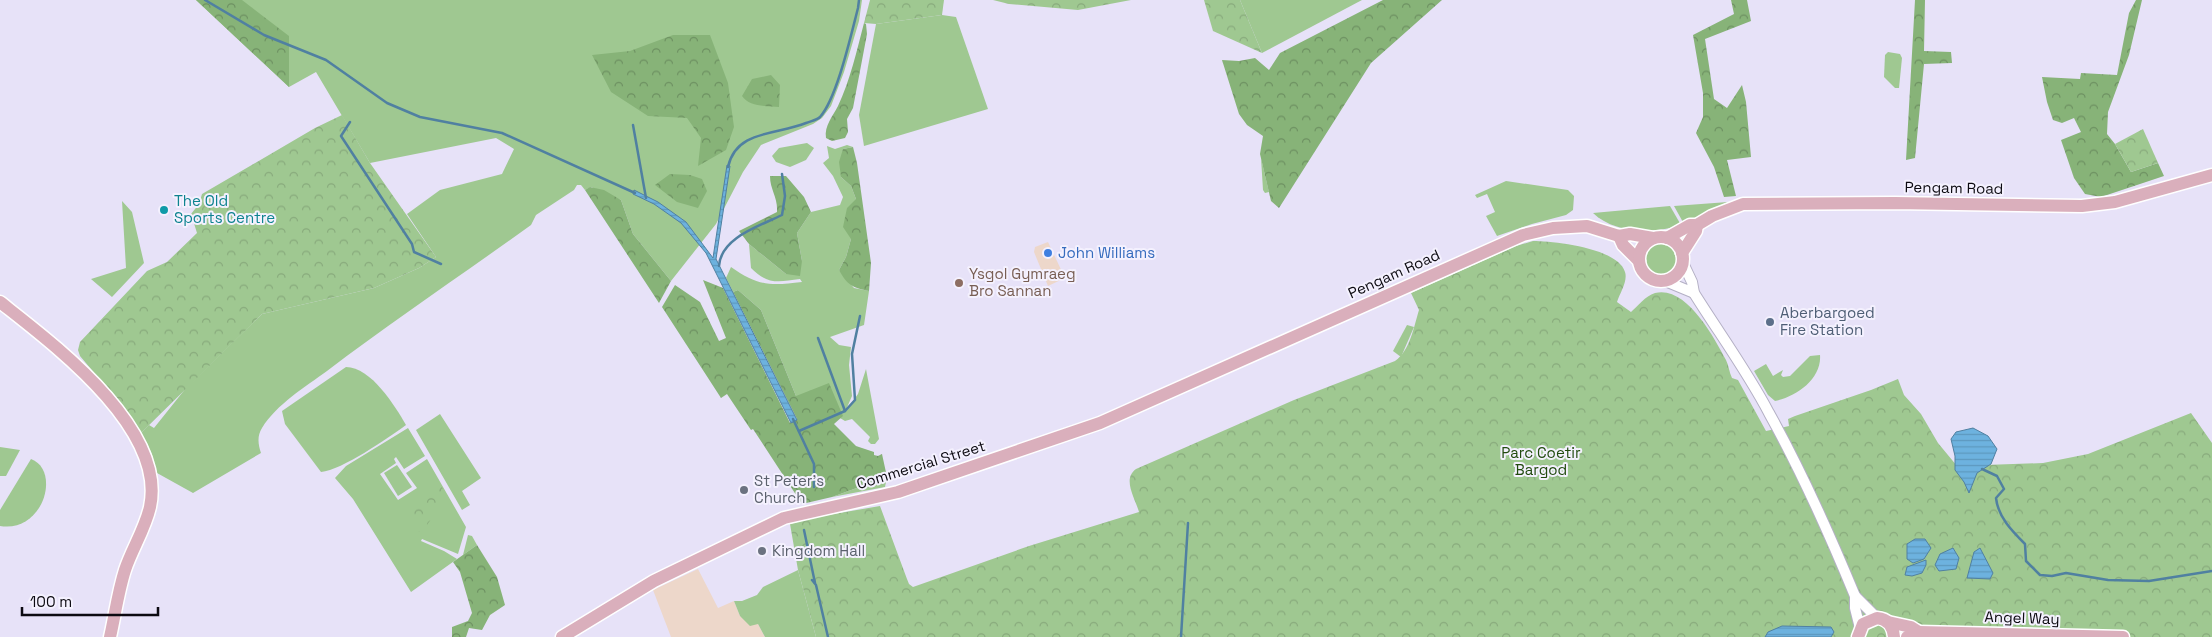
<svg xmlns="http://www.w3.org/2000/svg" width="2212" height="637" viewBox="0 0 2212 637" font-family="'Space Grotesk',sans-serif">
<style>
.commercial{fill:#edd7ca}
.green{fill:#9fc891}
.forest{fill:url(#forest-crowns)}
.park{fill:url(#park-crowns)}
.water{fill:url(#water-rules);stroke:#5080a1}
.lines{fill:none;stroke-linecap:round;stroke-linejoin:round}
.stream{stroke:#5080a1;stroke-width:2.5}
.minor-casing{stroke:#b4b0c5;stroke-width:12}
.major-casing{stroke:#fff;stroke-width:15}
.minor{stroke:#fff;stroke-width:10}
.major{stroke:#daafbc;stroke-width:12}
.culture-dot{fill:#0f9aa8;stroke:#f4f1fe;stroke-width:2}
.shop-dot{fill:#3f7fe0;stroke:#f4f1fe;stroke-width:2}
.education-dot{fill:#8d6e63;stroke:#f4f1fe;stroke-width:2}
.service-dot{fill:#5c6f8a;stroke:#f4f1fe;stroke-width:2}
.worship-dot{fill:#6b7280;stroke:#f4f1fe;stroke-width:2}
.labels{text-anchor:middle;stroke-width:4;stroke-linejoin:round;paint-order:stroke}
.street-label{font-size:15px;fill:#0c0a11;stroke:#f4f1fe}
.culture-label{font-size:15px;fill:#0d838f;stroke:#f4f1fe;text-anchor:start}
.shop-label{font-size:15px;fill:#366cbe;stroke:#f4f1fe;text-anchor:start}
.education-label{font-size:15px;fill:#785e54;stroke:#f4f1fe;text-anchor:start}
.service-label{font-size:15px;fill:#4e5e75;stroke:#f4f1fe;text-anchor:start}
.park-label{font-size:15px;fill:#214b0e;stroke:#f4f1fe}
.worship-label{font-size:15px;fill:#5b616d;stroke:#f4f1fe;text-anchor:start}
</style>
<defs>
<pattern id="forest-crowns" width="20" height="18" patternUnits="userSpaceOnUse" patternTransform="scale(1.25)"><rect width="20" height="18" fill="#87b378"/><path d="M2 6a3 3 0 1 1 6 0M12 15a3 3 0 1 1 6 0" fill="none" stroke="#6d9061"/></pattern>
<pattern id="park-crowns" width="20" height="18" patternUnits="userSpaceOnUse" patternTransform="scale(1.25)"><rect width="20" height="18" fill="#9fc891"/><path d="M2 6a3 3 0 1 1 6 0M12 15a3 3 0 1 1 6 0" fill="none" stroke="#88aa7c"/></pattern>
<pattern id="water-rules" width="6" height="5" patternUnits="userSpaceOnUse" patternTransform="scale(1.25)"><rect width="6" height="5" fill="#6db2df"/><path d="M0 2.5h6" fill="none" stroke="#5d98be"/></pattern>
</defs>
<rect width="100%" height="100%" fill="#e7e2f8"/>
<g class="commercial">
<polygon points="1048,242 1065,278 1048,286 1034,252 1035,247"/>
<polygon points="698,569 718,608 734,601 740,616 758,624 765,637 671,637 653,590"/>
</g>
<g class="green">
<path d="M196,0H862L859,21L844,72L831,106L822,118L813,124L761,145L743,172L716,224L671,281L633,234L621,200L591,187L585,190L581,185H577L574,190L536,215L531,225C463,274 394,320 327,371C305,387 277,404 262,428C257,436 258,444 261,453L193,493L157,473L151,452L141,433L149,425L154,428L186,388L262,314L374,288L419,268L436,257L407,214L440,190L502,174L514,149L496,138L370,163L316,72L289,87Z"/>
<polygon points="1240,0 1362,0 1262,53"/>
<polygon points="942,15 956,17 988,109 864,146 859,115 876,24"/>
<polygon points="1888,52 1900,54 1902,58 1899,88 1895,88 1884,77 1885,55"/>
<polygon points="807,143 814,148 806,160 790,167 776,162 772,156 779,148"/>
<path d="M847,145L853,147L843,149L841,177L851,186L856,199L851,239L846,257L839,270L854,288L869,291L864,325L830,337L839,345L851,347L849,365L852,396L845,412L858,394L866,369L879,439L875,444H871L868,441L870,437L852,419L845,421L840,418L842,415L796,396L761,310L738,290L733,292L726,278L731,267C758,286 770,286 802,282L800,279C778,282 768,285 751,268L749,244L786,274L802,261L797,233L811,212L840,205L843,197L833,176L823,163L829,158L827,146L835,149Z"/>
<polygon points="1261,158 1269,192 1265,193 1263,190"/>
<polygon points="1506,181 1568,190 1574,196 1573,210 1566,215 1532,224 1497,236 1486,216 1495,212 1487,194 1477,198 1475,195"/>
<polygon points="122,201 132,212 144,263 112,297 91,279 126,268"/>
<polygon points="1728,202 1684,224 1674,206"/>
<path d="M1670,206L1681,225C1653,234 1615,234 1593,213Z"/>
<circle cx="1661" cy="259" r="16"/>
<polygon points="1407,325 1414,327 1401,357 1393,351"/>
<path d="M1820,355C1822,379 1796,397 1775,401L1768,395L1754,371L1766,364L1773,376L1783,370L1781,375L1783,377L1790,376L1810,356Z"/>
<path d="M346,367C371,367 395,406 406,425C388,438 342,470 321,472L285,424L282,411Z"/>
<polygon points="440,414 481,478 462,491 470,505 462,510 416,430"/>
<polygon points="408,428 425,456 404,469 396,457 394,459 396,463 380,474 398,500 417,488 406,473 427,459 466,527 458,554 422,539 421,541 444,551 457,559 411,592 353,499 335,478 346,466"/>
<polygon points="0,447 20,450 6,476 0,476"/>
<path d="M31,459C61,470 44,533 0,526V510Z"/>
<polygon points="397,465 412,487 398,496 384,473"/>
<polygon points="887,477 885,487 832,497"/>
<polygon points="468,535 472,536 477,545 463,555"/>
<polygon points="798,570 816,637 765,637 758,624 750,626 740,616 734,601 742,601 757,595 763,587"/>
</g>
<g class="forest">
<polygon points="196,0 242,0 289,36 289,87"/>
<polygon points="1383,0 1442,0 1371,63 1279,208 1271,201 1260,154 1263,136 1247,125 1239,114 1222,60 1239,61 1255,58 1269,70 1280,53"/>
<polygon points="1731,0 1747,0 1751,21 1705,39 1714,99 1727,108 1742,85 1746,102 1751,157 1727,160 1736,196 1724,197 1714,167 1696,133 1703,117 1703,93 1693,35 1734,14"/>
<polygon points="1915,0 1925,0 1924,51 1951,52 1952,63 1924,64 1915,158 1906,160"/>
<polygon points="2136,0 2142,0 2129,55 2108,112 2107,134 2115,144 2131,172 2158,163 2164,176 2101,197 2085,194 2074,178 2061,140 2081,132 2074,118 2062,123 2053,120 2047,102 2042,77 2080,79 2081,73 2117,75 2129,13"/>
<path d="M864,23L866,24L867,34L853,108L847,119L848,132L845,138L832,141L826,138C824,126 833,116 838,106C850,81 857,50 864,23Z"/>
<polygon points="673,35 710,35 728,83 734,127 726,150 698,166 701,138 687,118 648,116 611,92 592,55 630,51"/>
<path d="M771,75L780,85L779,107C767,106 749,107 742,96L752,79Z"/>
<path d="M853,147L857,163L871,263L869,291C853,288 847,285 839,270L846,257L851,239L843,227L847,208L856,199L851,186L841,177L839,162L843,149Z"/>
<polygon points="670,174 690,175 702,179 707,191 698,208 677,202 655,185"/>
<path d="M770,176H786L804,197L811,212L797,233L802,261L800,276L786,274L749,244L739,231L777,212C778,197 770,190 770,176Z"/>
<polygon points="590,187 604,190 621,200 633,234 671,281 659,303 585,190"/>
<polygon points="703,280 723,288 790,423 797,419 733,292 738,290 761,310 796,396 829,383 843,416 834,424 856,446 874,452 874,455 878,456 882,454 887,477 832,497 802,504 753,429 751,430 727,394 721,398 662,307 675,285 700,302 719,341 726,338"/>
<polygon points="477,545 497,577 505,605 490,615 482,630 469,628 466,637 452,637 452,627 468,621 472,613 460,572 453,562"/>
</g>
<g class="park">
<polygon points="870,0 944,0 942,15 876,24 864,23"/>
<polygon points="993,0 1131,0 1078,10 1009,4"/>
<polygon points="1204,0 1240,0 1262,53 1213,31"/>
<polygon points="342,115 370,163 436,257 419,268 374,288 262,314 141,433 122,406 80,356 78,350 80,342 147,271 167,262 197,233 191,214 199,204 202,194 315,128"/>
<polygon points="2143,129 2158,163 2131,172 2115,144"/>
<path d="M1533,241C1554,241 1618,248 1625,272C1628,281 1620,293 1617,302L1631,312C1638,306 1645,296 1655,293C1686,285 1714,337 1726,360C1729,366 1729,372 1732,378L1738,380L1766,431L1789,426L1788,419L1795,416L1871,390L1898,379L1904,395L1921,414L1938,443L1957,466L2043,463L2088,454L2191,413L2212,443V637H816L798,570L790,524L816,517L880,506L907,579L909,584L913,587L1029,546L1139,512C1135,498 1122,479 1136,469L1294,400L1395,361C1410,351 1414,326 1419,310L1411,293L1516,246Z"/>
<path d="M440,484L448,497C434,506 433,524 419,532L404,511Z"/>
</g>
<g class="water">
<polygon points="727,165 730,166 716,259 797,420 791,423 706,253 681,223 654,204 633,194 634,190 658,202 686,222 713,258"/>
<polygon points="1973,428 1988,436 1997,449 1991,464 1977,473 1969,493 1964,482 1955,470 1955,456 1951,439 1956,432"/>
<polygon points="1915,539 1925,539 1931,548 1924,559 1913,563 1907,559 1907,544"/>
<polygon points="1953,548 1959,558 1956,569 1939,571 1935,565 1940,554"/>
<polygon points="1980,548 1993,573 1990,579 1967,578 1974,552"/>
<polygon points="1926,560 1926,565 1922,573 1912,576 1905,575 1907,567"/>
<polygon points="1782,626 1831,627 1834,632 1831,637 1765,637 1768,632"/>
</g>
<g class="lines">
<g class="stream">
<polyline points="205,0 264,35 326,60 387,103 420,117 502,133 635,193"/>
<polyline points="350,122 341,136 412,244 414,252 441,264"/>
<polyline points="633,125 646,198"/>
<path d="M728,167C736,130 776,135 806,123C811,121 817,120 820,117C837,98 851,35 858,8L859,0"/>
<path d="M719,266C721,237 760,226 782,215L785,196L782,174"/>
<polyline points="818,338 845,411"/>
<polyline points="793,419 814,464 814,487"/>
<polyline points="799,431 845,411 855,400 852,354 860,316"/>
<path d="M1982,469L1997,476L2004,489L1996,498C1998,517 2012,531 2025,544L2026,561L2040,575L2052,576L2066,573L2108,580L2149,581L2212,571"/>
<polyline points="804,530 815,583"/>
<polyline points="812,580 816,585 828,637"/>
<polyline points="1181,637 1188,523"/>
</g>
<g class="minor-casing">
<g id="minor">
<path d="M1683,263L1692,282L1694,293C1719,333 1747,371 1769,413C1802,472 1829,533 1855,596V608L1860,628"/>
<polyline points="1665,281 1694,293"/>
<polyline points="1855,596 1877,618"/>
</g>
</g>
<g class="major-casing">
<g id="major">
<polyline points="1619,236 1623,245 1639,261"/>
<circle cx="1661" cy="259" r="22"/>
<polyline points="1667,238 1690,225 1697,225 1712,216 1743,204 1895,203 2082,206 2115,202 2212,175"/>
<polyline points="1682,253 1696,231 1697,225"/>
<path d="M0,302C53,344 167,428 150,507C145,529 132,549 125,570C118,592 115,615 110,637"/>
<polyline points="1888,622 1911,627 1919,632"/>
<polyline points="562,637 654,581 784,518 898,492 1100,423 1523,235 1553,228 1587,226 1619,236 1630,234 1653,238"/>
<path d="M1858,637L1863,624L1877,618C1888,619 1893,626 1894,637"/>
<polyline points="1907,637 1919,632 2123,637"/>
</g>
</g>
<use href="#minor" class="minor"/>
<use href="#major" class="major"/>
</g>
<circle class="culture-dot" cx="164" cy="210" r="5"/>
<circle class="shop-dot" cx="1048" cy="253" r="5"/>
<circle class="education-dot" cx="959" cy="283" r="5"/>
<circle class="service-dot" cx="1770" cy="322" r="5"/>
<g class="worship-dot">
<circle cx="744" cy="490" r="5"/>
<circle cx="762" cy="551" r="5"/>
</g>
<g class="labels">
<g class="street-label">
<text transform="translate(1954 188) rotate(1)" y="5">Pengam Road</text>
<text transform="translate(1394 274) rotate(-24)" y="5">Pengam Road</text>
<text transform="translate(921 465) rotate(-17)" y="5">Commercial Street</text>
<text transform="translate(2022 618) rotate(2)" y="5">Angel Way</text>
</g>
<g class="culture-label">
<text x="174" y="206">The Old<tspan x="174" dy="17">Sports Centre</tspan></text>
</g>
<g class="shop-label">
<text x="1058" y="258">John Williams</text>
</g>
<g class="education-label">
<text x="969" y="279">Ysgol Gymraeg<tspan x="969" dy="17">Bro Sannan</tspan></text>
</g>
<g class="service-label">
<text x="1780" y="318">Aberbargoed<tspan x="1780" dy="17">Fire Station</tspan></text>
</g>
<g class="park-label">
<text x="1541" y="458">Parc Coetir<tspan x="1541" dy="17">Bargod</tspan></text>
</g>
<g class="worship-label">
<text x="754" y="486">St Peter's<tspan x="754" dy="17">Church</tspan></text>
<text x="772" y="556">Kingdom Hall</text>
</g>
</g>
<path d="M22 607v8h136v-8" fill="none" stroke="#0c0a11" stroke-width="2.5"/>
<text x="30" y="607" font-size="15" fill="#0c0a11" stroke="#f4f1fe" stroke-width="4" paint-order="stroke">100 m</text>
</svg>
